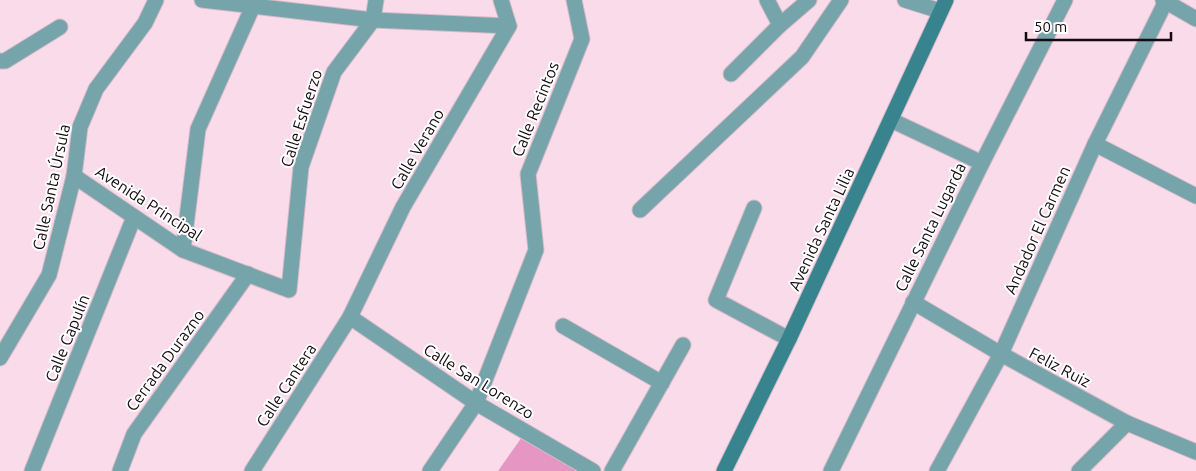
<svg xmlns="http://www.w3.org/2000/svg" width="1196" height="471" viewBox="0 0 1196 471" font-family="Ubuntu,sans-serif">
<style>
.green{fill:#e596c2}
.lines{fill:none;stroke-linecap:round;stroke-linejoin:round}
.street-casing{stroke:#d5bac7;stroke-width:17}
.secondary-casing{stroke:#d5bac7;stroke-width:17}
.street{stroke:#76a4ab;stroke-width:15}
.secondary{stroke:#37848f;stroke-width:15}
.labels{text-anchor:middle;stroke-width:4;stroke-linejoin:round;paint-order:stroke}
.street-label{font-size:16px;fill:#140a0f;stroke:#fff}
</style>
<rect width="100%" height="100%" fill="#fadbea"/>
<polygon class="green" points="522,437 579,471 498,471"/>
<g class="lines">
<g class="street-casing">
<g id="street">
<polyline points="202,0 373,20 509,26"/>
<polyline points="767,0 780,25"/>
<polyline points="905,0 940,11"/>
<polyline points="1163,0 1196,19"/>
<polyline points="0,61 5,61 60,27"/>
<polyline points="731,74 780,25 809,0"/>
<polyline points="891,120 982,163"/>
<polyline points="1095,144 1196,196"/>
<polyline points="74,176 183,250 289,290 301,167 334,72 373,20 376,0"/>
<polyline points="754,208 716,300 789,339"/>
<polyline points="640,210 802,57 841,0"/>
<polyline points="183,250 198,129 253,6"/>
<polyline points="913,302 1001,354 1127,423 1196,452"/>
<polyline points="350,317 476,403 593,471"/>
<polyline points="563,326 662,383"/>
<polyline points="0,358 49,275 74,176 80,127 96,89 145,23 156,0"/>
<polyline points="32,471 134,217"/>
<polyline points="120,471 134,434 248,274"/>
<polyline points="252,471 350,317 403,207 509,26 501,0"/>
<polyline points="430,471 476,403 536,250 528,174 582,39 574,0"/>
<polyline points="612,471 683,345"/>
<polyline points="831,471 982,163 1065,0"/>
<polyline points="937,471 1001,354 1095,144 1166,1"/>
<polyline points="1079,471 1127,423"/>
</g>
</g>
<g class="secondary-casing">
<polyline id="secondary" points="724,471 789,339 946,0"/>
</g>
<use href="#street" class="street"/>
<use href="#secondary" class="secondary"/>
</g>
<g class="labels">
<g class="street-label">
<text transform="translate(535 109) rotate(-68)" y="6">Calle Recintos</text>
<text transform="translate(301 118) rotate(-72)" y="6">Calle Esfuerzo</text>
<text transform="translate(417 149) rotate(-60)" y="6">Calle Verano</text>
<text transform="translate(51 187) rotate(-78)" y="6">Calle Santa Úrsula</text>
<text transform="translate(149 203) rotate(33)" y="6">Avenida Principal</text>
<text transform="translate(930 227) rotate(-64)" y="6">Calle Santa Lugarda</text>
<text transform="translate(821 229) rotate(-65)" y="6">Avenida Santa Lilia</text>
<text transform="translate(1037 230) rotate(-66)" y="6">Andador El Carmen</text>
<text transform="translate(67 338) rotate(-68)" y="6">Calle Capulín</text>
<text transform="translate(165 360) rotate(-54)" y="6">Cerrada Durazno</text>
<text transform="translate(1060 367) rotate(28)" y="6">Feliz Ruiz</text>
<text transform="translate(479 381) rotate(32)" y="6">Calle San Lorenzo</text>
<text transform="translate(286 385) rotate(-57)" y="6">Calle Cantera</text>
</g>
</g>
<path d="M1026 32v8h145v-8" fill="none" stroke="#140a0f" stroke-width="2.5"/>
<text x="1034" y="32" font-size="15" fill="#140a0f" stroke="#ffffff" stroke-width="4" paint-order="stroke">50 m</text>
</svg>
